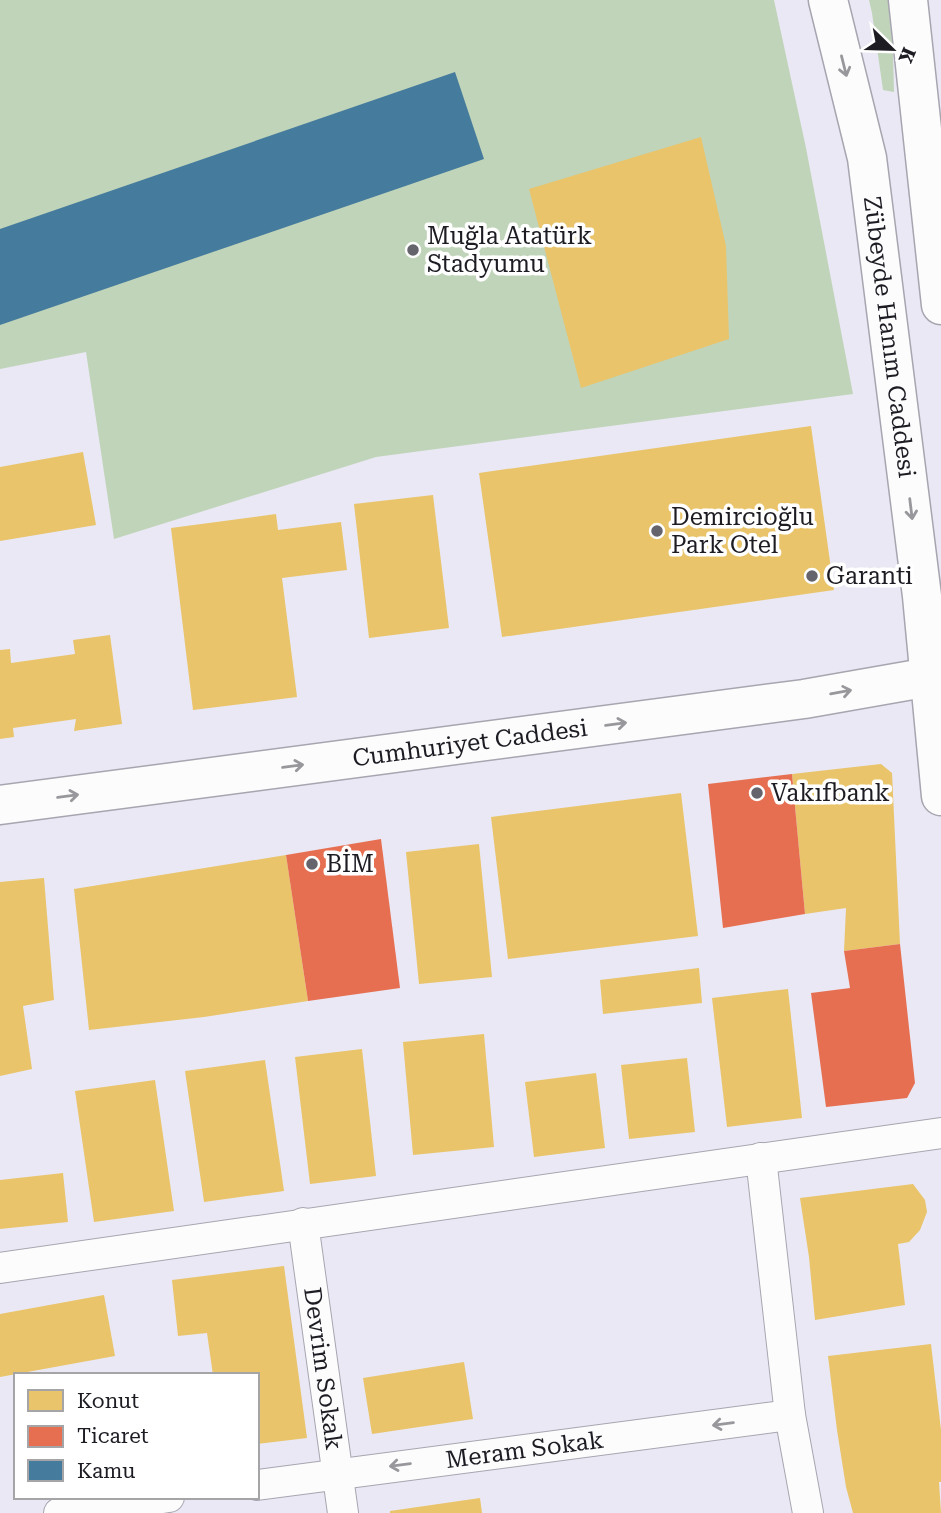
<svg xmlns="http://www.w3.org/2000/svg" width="941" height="1513" viewBox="0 0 941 1513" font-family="'Roboto Serif',serif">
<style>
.green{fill:#c0d4b9}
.homes{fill:#e9c46a}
.shops{fill:#e76f51}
.public{fill:#457b9d}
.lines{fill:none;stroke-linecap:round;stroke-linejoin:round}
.street-casing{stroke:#a7a5af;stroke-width:32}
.secondary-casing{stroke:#a7a5af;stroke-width:41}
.street{stroke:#fcfcfd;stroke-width:30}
.secondary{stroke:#fcfcfd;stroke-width:38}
.oneway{stroke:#98979b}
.poi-dot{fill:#65636c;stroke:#fff;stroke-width:2.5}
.labels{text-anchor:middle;stroke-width:7;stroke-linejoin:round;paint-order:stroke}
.poi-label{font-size:24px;fill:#1d1c23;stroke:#fff;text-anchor:start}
.street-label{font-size:24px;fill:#1d1c23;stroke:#fff}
</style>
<rect width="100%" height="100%" fill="#eae8f4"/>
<g class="green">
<polygon points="0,0 774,0 806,148 853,394 376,457 114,539 86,352 0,369"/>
<polygon points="869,0 888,0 893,53 894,92 883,90 872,13"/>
</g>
<g class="homes">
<polygon points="701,137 726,246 729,339 581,388 529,189"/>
<polygon points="811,426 834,590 502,637 479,473"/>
<polygon points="83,452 96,525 0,541 0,467"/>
<polygon points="433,495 449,628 369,638 354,504"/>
<polygon points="276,514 278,530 341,522 347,570 282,578 297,697 193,710 171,528"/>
<polygon points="110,635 122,724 74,731 76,719 13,728 14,737 0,739 0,650 10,649 11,663 75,654 73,640"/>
<polygon points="881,764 892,773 900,944 844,951 846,908 805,914 792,774"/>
<polygon points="681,793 698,936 508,959 491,817"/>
<polygon points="479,844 492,977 419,984 406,852"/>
<polygon points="286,855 308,1001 204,1017 89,1030 74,889"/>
<polygon points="44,878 54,1000 23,1006 32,1069 0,1076 0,882"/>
<polygon points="699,968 702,1003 603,1014 600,980"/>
<polygon points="788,989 802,1118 727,1127 712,998"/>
<polygon points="484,1034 494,1147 413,1155 403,1042"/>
<polygon points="362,1049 376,1176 310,1184 295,1057"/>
<polygon points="687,1058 695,1132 629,1139 621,1065"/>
<polygon points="265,1060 284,1191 204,1202 185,1071"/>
<polygon points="596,1073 605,1148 534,1157 525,1082"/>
<polygon points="155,1080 174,1211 94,1222 75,1091"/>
<polygon points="63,1173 68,1222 0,1229 0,1180"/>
<polygon points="913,1184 925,1200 927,1212 920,1230 909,1242 898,1244 905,1305 815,1320 809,1257 800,1198"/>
<polygon points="284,1266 307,1438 257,1444 257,1375 213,1375 207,1333 178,1336 172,1280"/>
<polygon points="104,1295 115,1356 0,1377 0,1314"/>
<polygon points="931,1344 941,1430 941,1482 939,1482 941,1513 853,1513 846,1487 837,1430 828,1356"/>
<polygon points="464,1362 473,1419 372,1434 363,1378"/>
<polygon points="480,1498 482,1513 390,1513 390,1511"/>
</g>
<g class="shops">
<polygon points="792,774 805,914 723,928 708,784"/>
<polygon points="381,839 400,988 308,1001 286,855"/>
<polygon points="900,944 915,1083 907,1098 826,1107 811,993 850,988 844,951"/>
</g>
<polygon class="public" points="455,72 484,159 0,325 0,229"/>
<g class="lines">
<g class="street-casing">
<g id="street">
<polyline points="761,1158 790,1415 808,1513"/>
<path id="s1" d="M303,1223L343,1513"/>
<polyline points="0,1268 941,1133"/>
<path id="s2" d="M257,1485L790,1415"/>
<polyline points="59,1513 169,1497"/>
</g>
</g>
<g class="secondary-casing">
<g id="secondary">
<path id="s3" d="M828,0L867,158L922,596L941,796"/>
<polyline points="908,0 941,305"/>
<path id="s4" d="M0,805L804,699L941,675"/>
</g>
</g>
<use href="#street" class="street"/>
<use href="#secondary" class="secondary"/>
</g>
<defs><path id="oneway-shaft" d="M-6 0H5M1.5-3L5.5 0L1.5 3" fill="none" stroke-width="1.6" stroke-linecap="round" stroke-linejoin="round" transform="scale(1.75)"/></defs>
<g class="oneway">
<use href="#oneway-shaft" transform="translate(844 66) rotate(76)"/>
<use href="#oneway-shaft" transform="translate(911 509) rotate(83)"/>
<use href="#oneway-shaft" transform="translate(841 692) rotate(-10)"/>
<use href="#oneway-shaft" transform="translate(616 724) rotate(-8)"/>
<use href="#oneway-shaft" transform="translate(293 766) rotate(-8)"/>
<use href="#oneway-shaft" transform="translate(68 796) rotate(-8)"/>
<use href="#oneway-shaft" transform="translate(723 1424) rotate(173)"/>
<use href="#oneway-shaft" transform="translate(400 1465) rotate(173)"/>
</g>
<g class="poi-dot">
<circle cx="413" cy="250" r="7"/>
<circle cx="657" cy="531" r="7"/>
<circle cx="812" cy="576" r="7"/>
<circle cx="757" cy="793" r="7"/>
<circle cx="312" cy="864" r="7"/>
</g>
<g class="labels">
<g class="poi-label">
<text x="427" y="244">Muğla Atatürk<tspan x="427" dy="28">Stadyumu</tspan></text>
<text x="671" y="525">Demircioğlu<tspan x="671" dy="28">Park Otel</tspan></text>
<text x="826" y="584">Garanti</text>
<text x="771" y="801">Vakıfbank</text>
<text x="326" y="872">BİM</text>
</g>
<g class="street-label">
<text dy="8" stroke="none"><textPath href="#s3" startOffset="343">Zübeyde Hanım Caddesi</textPath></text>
<text dy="8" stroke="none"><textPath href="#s4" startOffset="474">Cumhuriyet Caddesi</textPath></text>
<text dy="8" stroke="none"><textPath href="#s1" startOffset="147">Devrim Sokak</textPath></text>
<text dy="8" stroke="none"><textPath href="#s2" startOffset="270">Meram Sokak</textPath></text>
</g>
</g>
<rect x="14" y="1373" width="245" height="126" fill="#ffffff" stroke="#a5a4a7" stroke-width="2"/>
<rect x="28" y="1390" width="35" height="21" fill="#e9c46a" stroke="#a5a4a7" stroke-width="2"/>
<text x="77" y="1408" font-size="21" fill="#1d1c23">Konut</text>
<rect x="28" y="1426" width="35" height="21" fill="#e76f51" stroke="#a5a4a7" stroke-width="2"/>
<text x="77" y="1443" font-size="21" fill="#1d1c23">Ticaret</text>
<rect x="28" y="1460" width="35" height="21" fill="#457b9d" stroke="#a5a4a7" stroke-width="2"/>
<text x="77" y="1478" font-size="21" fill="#1d1c23">Kamu</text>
<g transform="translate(892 49) rotate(113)" stroke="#ffffff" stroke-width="5" paint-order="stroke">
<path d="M0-5L12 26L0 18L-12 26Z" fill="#1d1c23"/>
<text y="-10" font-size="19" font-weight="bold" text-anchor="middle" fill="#1d1c23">K</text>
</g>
</svg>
